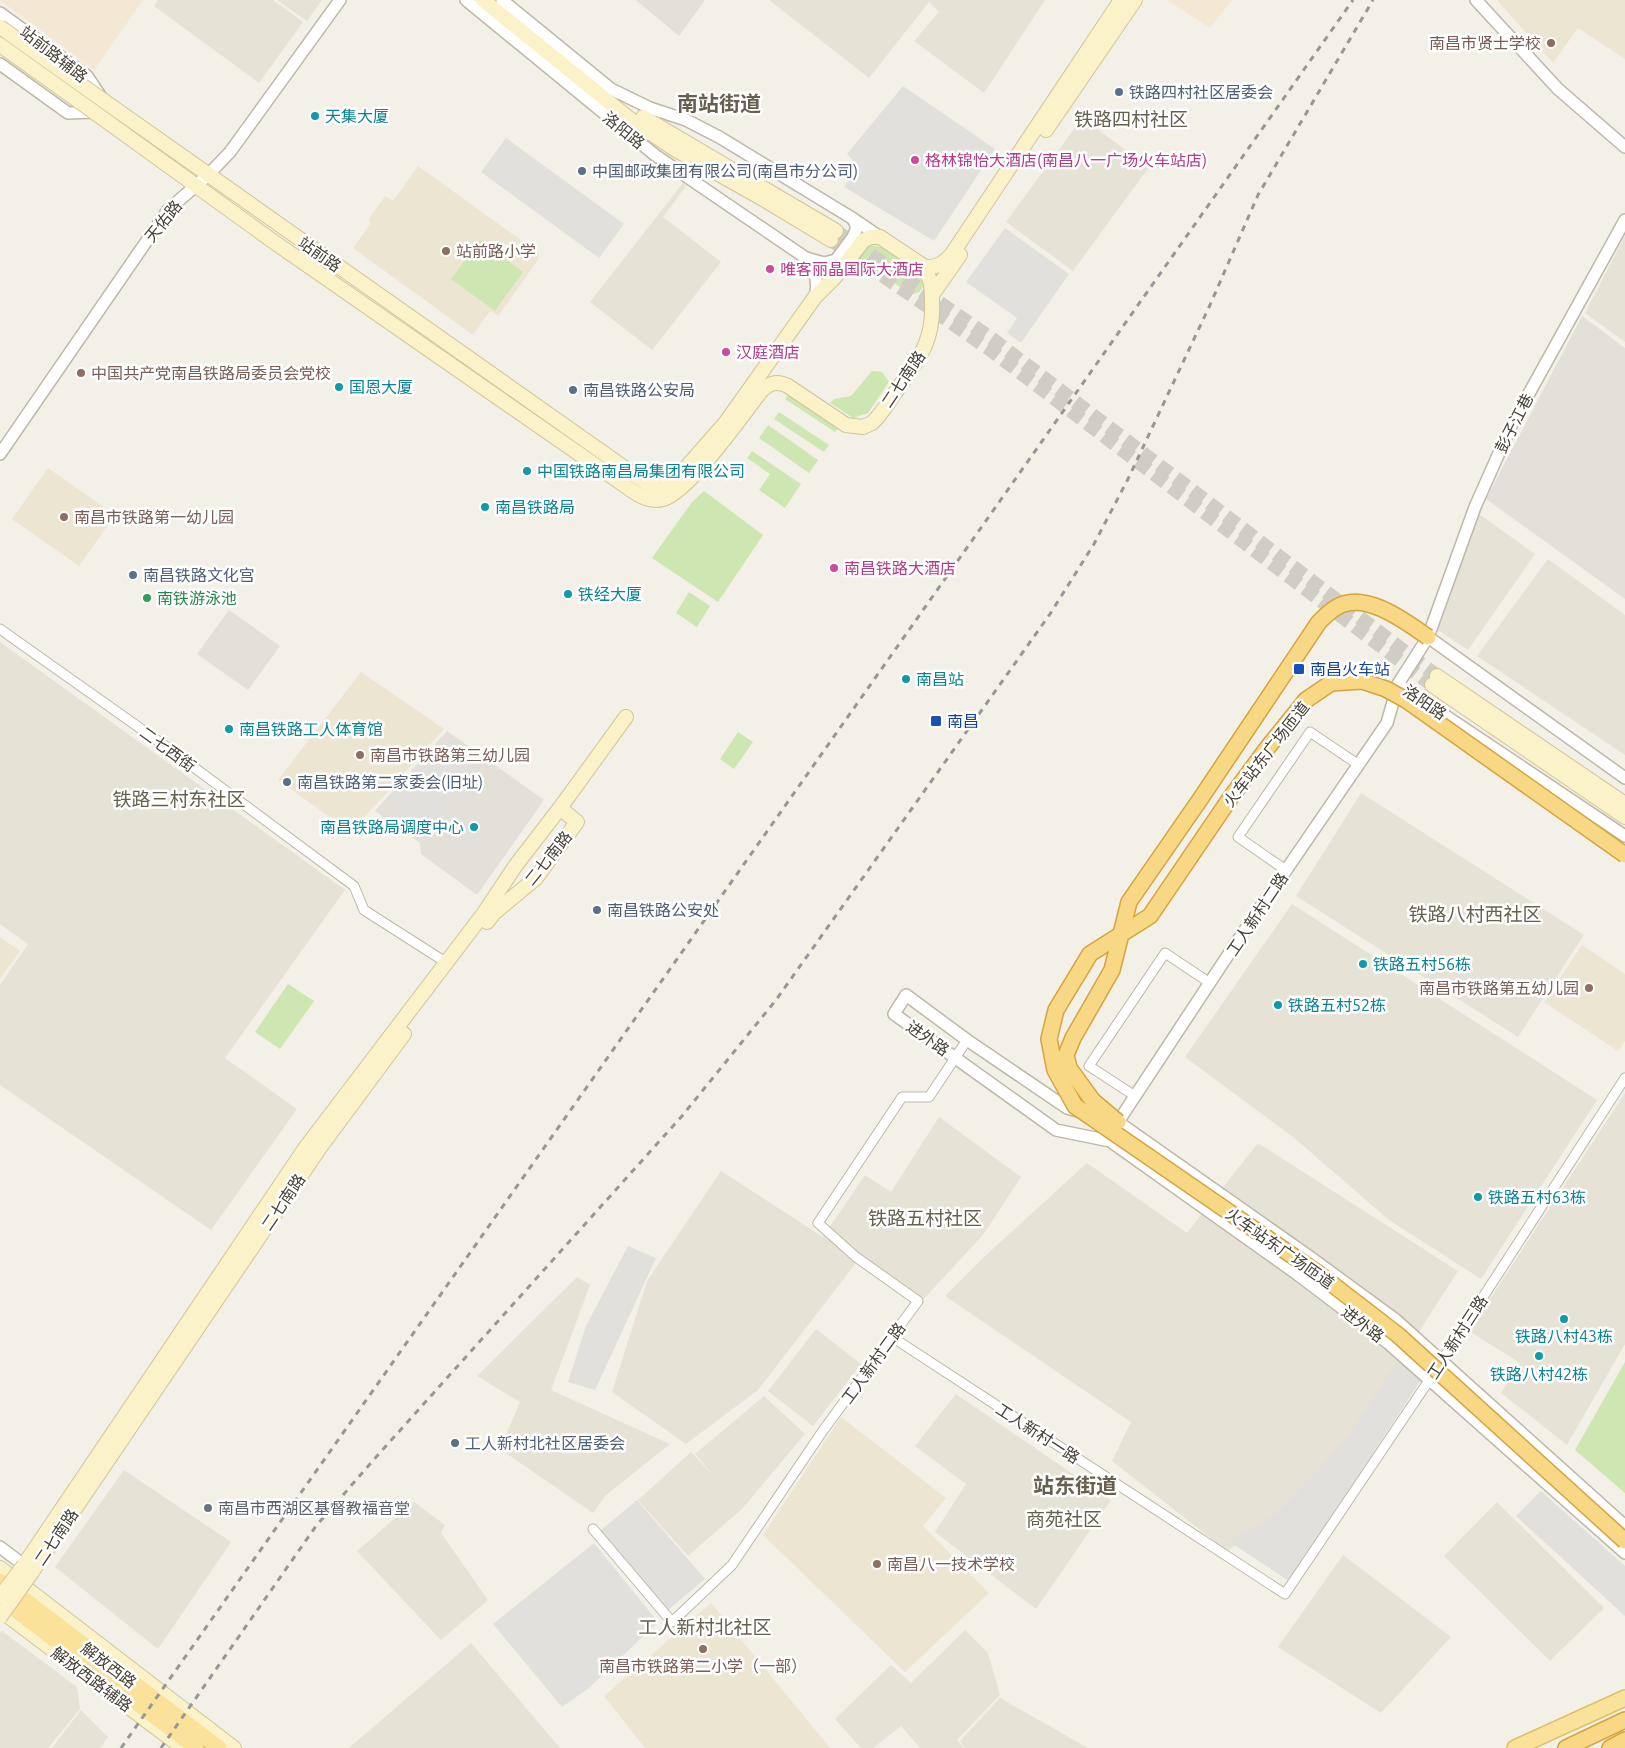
<svg xmlns="http://www.w3.org/2000/svg" width="1625" height="1748" viewBox="0 0 1625 1748" font-family="Ubuntu,'Noto Sans SC',sans-serif">
<style>
.residential{fill:#e7e2d6}
.commercial{fill:#f4e8d4}
.industrial{fill:#e3dfd9}
.education{fill:#ece5d2}
.green{fill:#cde6b2}
.parking{fill:#e2e0dc}
.lines{fill:none;stroke-linecap:round;stroke-linejoin:round}
.secondary-tunnel{stroke:#d0cdc5;stroke-width:14;stroke-dasharray:14 7;stroke-linecap:butt}
.minor-casing{stroke:#beb8ab;stroke-width:11}
.tertiary-casing{stroke:#beb8ab;stroke-width:14}
.secondary-casing{stroke:#d1c599;stroke-width:16}
.primary-casing{stroke:#dec06b;stroke-width:18}
.trunk-casing{stroke:#d6a43f;stroke-width:18}
.minor{stroke:#fff;stroke-width:9}
.tertiary{stroke:#fff;stroke-width:11}
.secondary{stroke:#fcf2c9;stroke-width:14}
.primary{stroke:#fae29a;stroke-width:15}
.trunk{stroke:#f8d884;stroke-width:15}
.rail{stroke:#979797;stroke-width:3;stroke-dasharray:6 6;stroke-linecap:butt}
.secondary-bridge-casing{stroke:#d1c599;stroke-width:16;stroke-linecap:butt}
.trunk-bridge-casing{stroke:#d6a43f;stroke-width:18;stroke-linecap:butt}
.secondary-bridge{stroke:#fcf2c9;stroke-width:14}
.trunk-bridge{stroke:#f8d884;stroke-width:15}
.education-dot{fill:#8d6e63;stroke:#fff;stroke-width:2}
.service-dot{fill:#5c6f8a;stroke:#fff;stroke-width:2}
.culture-dot{fill:#0f9aa8;stroke:#fff;stroke-width:2}
.hotel-dot{fill:#d1479c;stroke:#fff;stroke-width:2}
.leisure-dot{fill:#2e9e5b;stroke:#fff;stroke-width:2}
.transit-dot{fill:#1a4fb4;stroke:#fff;stroke-width:2}
.worship-dot{fill:#6b7280;stroke:#fff;stroke-width:2}
.labels{text-anchor:middle;stroke-width:5;stroke-linejoin:round;paint-order:stroke}
.education-label{font-size:16px;fill:#785e54;stroke:#fff;text-anchor:start}
.street-label{font-size:16px;fill:#464137;stroke:#fff}
.service-label{font-size:16px;fill:#4e5e75;stroke:#fff;text-anchor:start}
.culture-label{font-size:16px;fill:#0d838f;stroke:#fff;text-anchor:start}
.hotel-label{font-size:16px;fill:#b23c85;stroke:#fff;text-anchor:start}
.leisure-label{font-size:16px;fill:#27864d;stroke:#fff;text-anchor:start}
.transit-label{font-size:16px;fill:#164399;stroke:#fff;text-anchor:start}
.worship-label{font-size:16px;fill:#5b616d;stroke:#fff;text-anchor:start}
.quarter-label{font-size:19px;fill:#685f4f;stroke:#fff}
.district-label{font-size:21px;font-weight:bold;fill:#685f4f;stroke:#fff}
</style>
<rect width="100%" height="100%" fill="#f3f0e8"/>
<g class="residential">
<polygon points="158,0 273,0 303,22 259,83 154,6"/>
<polygon points="277,0 322,0 307,21"/>
<polygon points="769,0 1045,0 984,93 914,41 939,12 929,2 869,78"/>
<polygon points="1082,118 1149,167 1073,271 1006,222"/>
<polygon points="683,183 686,186 663,217 721,262 652,350 590,302"/>
<polygon points="1625,236 1625,342 1585,313"/>
<polygon points="1479,514 1535,554 1468,650 1438,630"/>
<polygon points="1548,559 1625,615 1625,755 1477,656"/>
<polygon points="0,642 345,890 225,1058 297,1109 211,1230 0,1085 0,985 28,944 0,924"/>
<polygon points="1361,793 1584,935 1518,1037 1296,896"/>
<polygon points="1292,904 1597,1100 1481,1279 1389,1220 1293,1137 1185,1057"/>
<polygon points="1625,1093 1625,1344 1567,1445 1501,1393 1520,1363 1469,1331"/>
<polygon points="939,1117 1021,1177 983,1235 919,1304 856,1263 758,1390 686,1444 612,1392 647,1281 721,1171 823,1237 865,1175 891,1192"/>
<polygon points="1258,1143 1458,1271 1341,1453 1276,1518 1227,1551 1112,1461 1131,1422 945,1296 985,1256 1087,1163 1187,1233"/>
<polygon points="577,1277 590,1285 551,1390 670,1444 605,1496 593,1513 500,1449 520,1402 477,1376"/>
<polygon points="816,1329 861,1364 813,1426 768,1391"/>
<polygon points="956,1394 1111,1500 1036,1609 935,1532 966,1484 915,1446"/>
<polygon points="764,1396 805,1434 742,1509 688,1556 638,1500 691,1452 715,1478 695,1454"/>
<polygon points="124,1470 231,1542 158,1649 55,1567"/>
<polygon points="414,1502 445,1525 441,1533 488,1600 441,1640 357,1551"/>
<polygon points="1497,1502 1604,1608 1550,1661 1444,1556"/>
<polygon points="1343,1555 1451,1637 1381,1713 1278,1647"/>
<polygon points="965,1630 988,1653 1000,1695 957,1740 964,1748 920,1748 901,1726 873,1748 861,1748 835,1719 891,1665 911,1683"/>
<polygon points="2,1631 77,1687 80,1709 48,1748 0,1748 0,1633"/>
<polygon points="471,1643 560,1748 349,1748"/>
<polygon points="1000,1698 1088,1748 965,1748 960,1741"/>
<polygon points="81,1710 108,1737 100,1748 52,1748"/>
</g>
<g class="commercial">
<polygon points="0,0 143,0 94,70"/>
<polygon points="1167,0 1232,0 1210,28"/>
</g>
<g class="industrial">
<polygon points="636,0 705,0 679,36"/>
<polygon points="1582,316 1625,348 1625,599 1486,499"/>
<polygon points="229,610 280,646 248,690 197,654"/>
<polygon points="447,731 544,800 477,895 421,854 420,843 375,811"/>
</g>
<g class="education">
<polygon points="1497,0 1625,0 1625,59 1578,28 1553,63"/>
<polygon points="418,166 539,253 538,260 498,316 490,311 473,335 353,248 371,223 368,220 385,196 393,201"/>
<polygon points="48,468 115,515 79,566 12,519"/>
<polygon points="361,672 444,729 351,832 278,780"/>
<polygon points="0,937 20,951 0,979"/>
<polygon points="1582,945 1625,974 1625,1041 1618,1051 1544,1002"/>
<polygon points="841,1417 946,1498 923,1526 989,1593 905,1672 763,1535"/>
<polygon points="711,1603 830,1748 645,1748 604,1696"/>
</g>
<g class="green">
<polygon points="480,240 523,272 495,311 451,279"/>
<path d="M861,246C866,246 872,245 877,246C893,250 916,269 925,282C916,310 894,280 881,272C872,267 864,267 854,269L850,264Z"/>
<polygon points="872,371 882,372 889,382 868,413 853,418 830,403 834,399 851,396"/>
<polygon points="790,391 840,425 835,432 785,399"/>
<polygon points="779,412 829,445 824,452 774,419"/>
<polygon points="768,425 818,460 809,473 759,438"/>
<polygon points="752,451 801,484 785,508 759,490 770,474 747,458"/>
<polygon points="704,491 763,535 718,602 652,558 692,502"/>
<polygon points="689,592 710,606 697,627 676,613"/>
<polygon points="738,732 753,742 734,769 720,759"/>
<polygon points="288,984 314,1001 280,1049 255,1032"/>
<polygon points="1625,1362 1625,1493 1575,1450"/>
</g>
<g class="parking">
<polygon points="903,86 995,149 934,241 844,187 858,166 847,154"/>
<polygon points="506,138 624,224 599,258 481,172"/>
<polygon points="1005,228 1069,274 1021,343 1007,333 1017,318 966,282"/>
<polygon points="448,734 480,757 419,839 388,817"/>
<polygon points="628,1246 656,1258 595,1390 568,1382 586,1326"/>
<polygon points="1400,1357 1423,1377 1289,1581 1228,1541 1275,1514 1317,1471 1348,1436"/>
<polygon points="1541,1491 1625,1566 1625,1616 1516,1516"/>
<polygon points="637,1500 705,1579 668,1610 600,1531"/>
<polygon points="594,1543 658,1622 589,1688 562,1707 493,1624"/>
</g>
<g class="lines">
<g class="secondary-tunnel">
<polyline points="836,231 995,341 1437,676"/>
<polyline points="831,240 988,348 1432,685"/>
</g>
<g class="minor-casing">
<g id="minor">
<polyline points="0,629 168,748 354,886 364,910 447,963"/>
<polyline points="1287,871 1238,837 1310,732 1359,765"/>
<polyline points="1135,1096 1089,1066 1165,953 1210,983"/>
<polyline points="892,1337 1285,1594 1432,1376"/>
<polyline points="1439,1365 1625,1078"/>
<polyline points="593,1529 672,1622 732,1565 822,1432 918,1301 856,1257 818,1223 902,1097 929,1097 967,1040"/>
</g>
</g>
<g class="tertiary-casing">
<g id="tertiary">
<path d="M466,0L655,155L806,258C816,270 819,282 815,297"/>
<polyline points="502,0 611,89 650,108 686,120 719,137 852,218 880,237"/>
<polyline points="1476,0 1558,89 1625,147"/>
<polyline points="0,13 87,76 101,97"/>
<polyline points="0,64 68,113 94,112"/>
<polyline points="806,258 824,263 836,260 853,237 856,230 856,224 852,218"/>
<polyline points="0,454 168,210 208,175 230,152 340,0"/>
<polyline points="1428,637 1475,507 1511,426 1625,220"/>
<polyline points="1625,778 1428,637 1398,684 1625,836"/>
<polyline points="1081,1112 1067,1108 967,1040 906,995 894,1014 1056,1130 1110,1141 1297,1274 1388,1343 1625,1553"/>
<polyline points="1111,1121 1118,1122 1310,1257 1396,1320 1625,1526"/>
<polyline points="1115,1128 1118,1122 1234,946 1387,723 1397,688"/>
<polyline points="0,1547 29,1569"/>
</g>
</g>
<g class="secondary-casing">
<g id="secondary">
<polyline points="483,0 631,120 676,150 763,199 831,240"/>
<path d="M104,101L646,483C657,489 666,487 676,479L726,422L815,297L835,277L863,241L870,237H880L925,267C937,268 944,263 952,254L1121,0"/>
<path d="M94,112L274,242L634,492C643,498 652,502 663,499C689,492 743,414 762,390C771,382 778,381 788,386L846,425L863,427L872,423C882,414 889,401 897,390C920,357 934,341 932,300C932,285 931,276 920,265"/>
<polyline points="643,117 836,231"/>
<polyline points="1046,130 1135,0"/>
<polyline points="932,295 960,255"/>
<polyline points="1437,676 1625,804"/>
<polyline points="1432,685 1625,817"/>
<polyline points="487,922 494,913 536,878 577,822 560,808"/>
<polyline points="24,1565 306,1147 484,913 516,865 560,808 626,717"/>
<polyline points="0,1568 234,1748"/>
<polyline points="32,1572 321,1146 404,1034"/>
<polyline points="0,1610 183,1748"/>
</g>
</g>
<g class="primary-casing">
<g id="primary">
<polyline points="0,1581 219,1748"/>
<polyline points="0,1598 196,1748"/>
<polyline points="1515,1748 1625,1698"/>
</g>
</g>
<g class="trunk-casing">
<g id="trunk">
<polyline points="1566,1748 1625,1720"/>
<polyline points="1610,1748 1625,1740"/>
</g>
</g>
<use href="#minor" class="minor"/>
<use href="#tertiary" class="tertiary"/>
<use href="#secondary" class="secondary"/>
<use href="#primary" class="primary"/>
<use href="#trunk" class="trunk"/>
<g class="rail">
<polyline points="121,1748 1353,0"/>
<polyline points="161,1748 316,1526 377,1456 682,1116 776,1000 1050,614 1094,544 1128,479 1210,305 1258,195 1373,0"/>
</g>
<g class="secondary-bridge-casing">
<g id="secondary-bridge">
<polyline points="0,27 104,101"/>
<polyline points="0,45 94,112"/>
<polyline points="0,1597 24,1565"/>
<polyline points="0,1617 32,1572"/>
</g>
</g>
<g class="trunk-bridge-casing">
<g id="trunk-bridge">
<polyline points="1625,855 1406,700 1386,689 1362,681 1331,683 1306,700 1268,747 1231,797 1150,916 1090,954 1056,1010 1049,1039 1055,1070 1075,1106 1319,1274 1398,1335 1625,1541"/>
<path d="M1118,1122L1093,1101L1069,1068L1066,1055L1073,1038L1112,970L1129,902L1201,798L1319,622C1324,617 1330,611 1337,607C1365,590 1406,622 1428,637"/>
</g>
</g>
<use href="#secondary-bridge" class="secondary-bridge"/>
<use href="#trunk-bridge" class="trunk-bridge"/>
</g>
<g class="education-dot">
<circle cx="1551" cy="43" r="5"/>
<circle cx="446" cy="251" r="5"/>
<circle cx="81" cy="373" r="5"/>
<circle cx="64" cy="517" r="5"/>
<circle cx="360" cy="755" r="5"/>
<circle cx="1589" cy="988" r="5"/>
<circle cx="877" cy="1564" r="5"/>
<circle cx="703" cy="1649" r="5"/>
</g>
<g class="service-dot">
<circle cx="1119" cy="92" r="5"/>
<circle cx="582" cy="171" r="5"/>
<circle cx="573" cy="390" r="5"/>
<circle cx="133" cy="575" r="5"/>
<circle cx="287" cy="782" r="5"/>
<circle cx="597" cy="910" r="5"/>
<circle cx="455" cy="1443" r="5"/>
</g>
<g class="culture-dot">
<circle cx="315" cy="116" r="5"/>
<circle cx="339" cy="387" r="5"/>
<circle cx="527" cy="471" r="5"/>
<circle cx="485" cy="507" r="5"/>
<circle cx="568" cy="594" r="5"/>
<circle cx="906" cy="679" r="5"/>
<circle cx="229" cy="729" r="5"/>
<circle cx="474" cy="827" r="5"/>
<circle cx="1363" cy="964" r="5"/>
<circle cx="1278" cy="1005" r="5"/>
<circle cx="1478" cy="1197" r="5"/>
<circle cx="1564" cy="1319" r="5"/>
<circle cx="1539" cy="1356" r="5"/>
</g>
<g class="hotel-dot">
<circle cx="915" cy="160" r="5"/>
<circle cx="770" cy="269" r="5"/>
<circle cx="726" cy="352" r="5"/>
<circle cx="834" cy="568" r="5"/>
</g>
<circle class="leisure-dot" cx="147" cy="598" r="5"/>
<g class="transit-dot">
<rect x="1293" y="663" width="12" height="12" rx="2.5"/>
<rect x="930" y="715" width="12" height="12" rx="2.5"/>
</g>
<circle class="worship-dot" cx="208" cy="1508" r="5"/>
<g class="labels">
<g class="education-label">
<text x="1541" y="49" text-anchor="end">南昌市贤士学校</text>
<text x="456" y="257">站前路小学</text>
<text x="91" y="379">中国共产党南昌铁路局委员会党校</text>
<text x="74" y="523">南昌市铁路第一幼儿园</text>
<text x="370" y="761">南昌市铁路第三幼儿园</text>
<text x="1579" y="994" text-anchor="end">南昌市铁路第五幼儿园</text>
<text x="887" y="1570">南昌八一技术学校</text>
<text x="703" y="1672" text-anchor="middle">南昌市铁路第二小学（一部）</text>
</g>
<g class="street-label">
<text transform="translate(54 54) rotate(38)" y="6">站前路辅路</text>
<text transform="translate(624 130) rotate(39)" y="6">洛阳路</text>
<text transform="translate(163 221) rotate(-51)" y="6">天佑路</text>
<text transform="translate(320 254) rotate(35)" y="6">站前路</text>
<text transform="translate(903 379) rotate(-56)" y="6">二七南路</text>
<text transform="translate(1514 423) rotate(-63)" y="6">彭子江巷</text>
<text transform="translate(1425 702) rotate(34)" y="6">洛阳路</text>
<text transform="translate(168 749) rotate(36)" y="6">二七西街</text>
<text transform="translate(1266 754) rotate(-52)" y="6">火车站东广场匝道</text>
<text transform="translate(548 858) rotate(-51)" y="6">二七南路</text>
<text transform="translate(1257 914) rotate(-56)" y="6">工人新村二路</text>
<text transform="translate(928 1038) rotate(35)" y="6">进外路</text>
<text transform="translate(283 1202) rotate(-56)" y="6">二七南路</text>
<text transform="translate(1280 1248) rotate(35)" y="6">火车站东广场匝道</text>
<text transform="translate(1363 1324) rotate(37)" y="6">进外路</text>
<text transform="translate(1457 1337) rotate(-57)" y="6">工人新村三路</text>
<text transform="translate(873 1363) rotate(-54)" y="6">工人新村二路</text>
<text transform="translate(1038 1433) rotate(33)" y="6">工人新村一路</text>
<text transform="translate(56 1537) rotate(-56)" y="6">二七南路</text>
<text transform="translate(109 1665) rotate(37)" y="6">解放西路</text>
<text transform="translate(92 1679) rotate(37)" y="6">解放西路辅路</text>
</g>
<g class="service-label">
<text x="1129" y="98">铁路四村社区居委会</text>
<text x="592" y="177">中国邮政集团有限公司(南昌市分公司)</text>
<text x="583" y="396">南昌铁路公安局</text>
<text x="143" y="581">南昌铁路文化宫</text>
<text x="297" y="788">南昌铁路第二家委会(旧址)</text>
<text x="607" y="916">南昌铁路公安处</text>
<text x="465" y="1449">工人新村北社区居委会</text>
</g>
<g class="culture-label">
<text x="325" y="122">天集大厦</text>
<text x="349" y="393">国恩大厦</text>
<text x="537" y="477">中国铁路南昌局集团有限公司</text>
<text x="495" y="513">南昌铁路局</text>
<text x="578" y="600">铁经大厦</text>
<text x="916" y="685">南昌站</text>
<text x="239" y="735">南昌铁路工人体育馆</text>
<text x="464" y="833" text-anchor="end">南昌铁路局调度中心</text>
<text x="1373" y="970">铁路五村56栋</text>
<text x="1288" y="1011">铁路五村52栋</text>
<text x="1488" y="1203">铁路五村63栋</text>
<text x="1564" y="1342" text-anchor="middle">铁路八村43栋</text>
<text x="1539" y="1380" text-anchor="middle">铁路八村42栋</text>
</g>
<g class="hotel-label">
<text x="925" y="166">格林锦怡大酒店(南昌八一广场火车站店)</text>
<text x="780" y="275">唯客丽晶国际大酒店</text>
<text x="736" y="358">汉庭酒店</text>
<text x="844" y="574">南昌铁路大酒店</text>
</g>
<g class="leisure-label">
<text x="157" y="604">南铁游泳池</text>
</g>
<g class="transit-label">
<text x="1310" y="675">南昌火车站</text>
<text x="947" y="727">南昌</text>
</g>
<g class="worship-label">
<text x="218" y="1514">南昌市西湖区基督教福音堂</text>
</g>
<g class="quarter-label">
<text x="1131" y="126">铁路四村社区</text>
<text x="179" y="806">铁路三村东社区</text>
<text x="1475" y="921">铁路八村西社区</text>
<text x="925" y="1225">铁路五村社区</text>
<text x="1064" y="1526">商苑社区</text>
<text x="705" y="1634">工人新村北社区</text>
</g>
<g class="district-label">
<text x="719" y="111">南站街道</text>
<text x="1075" y="1493">站东街道</text>
</g>
</g>
</svg>
